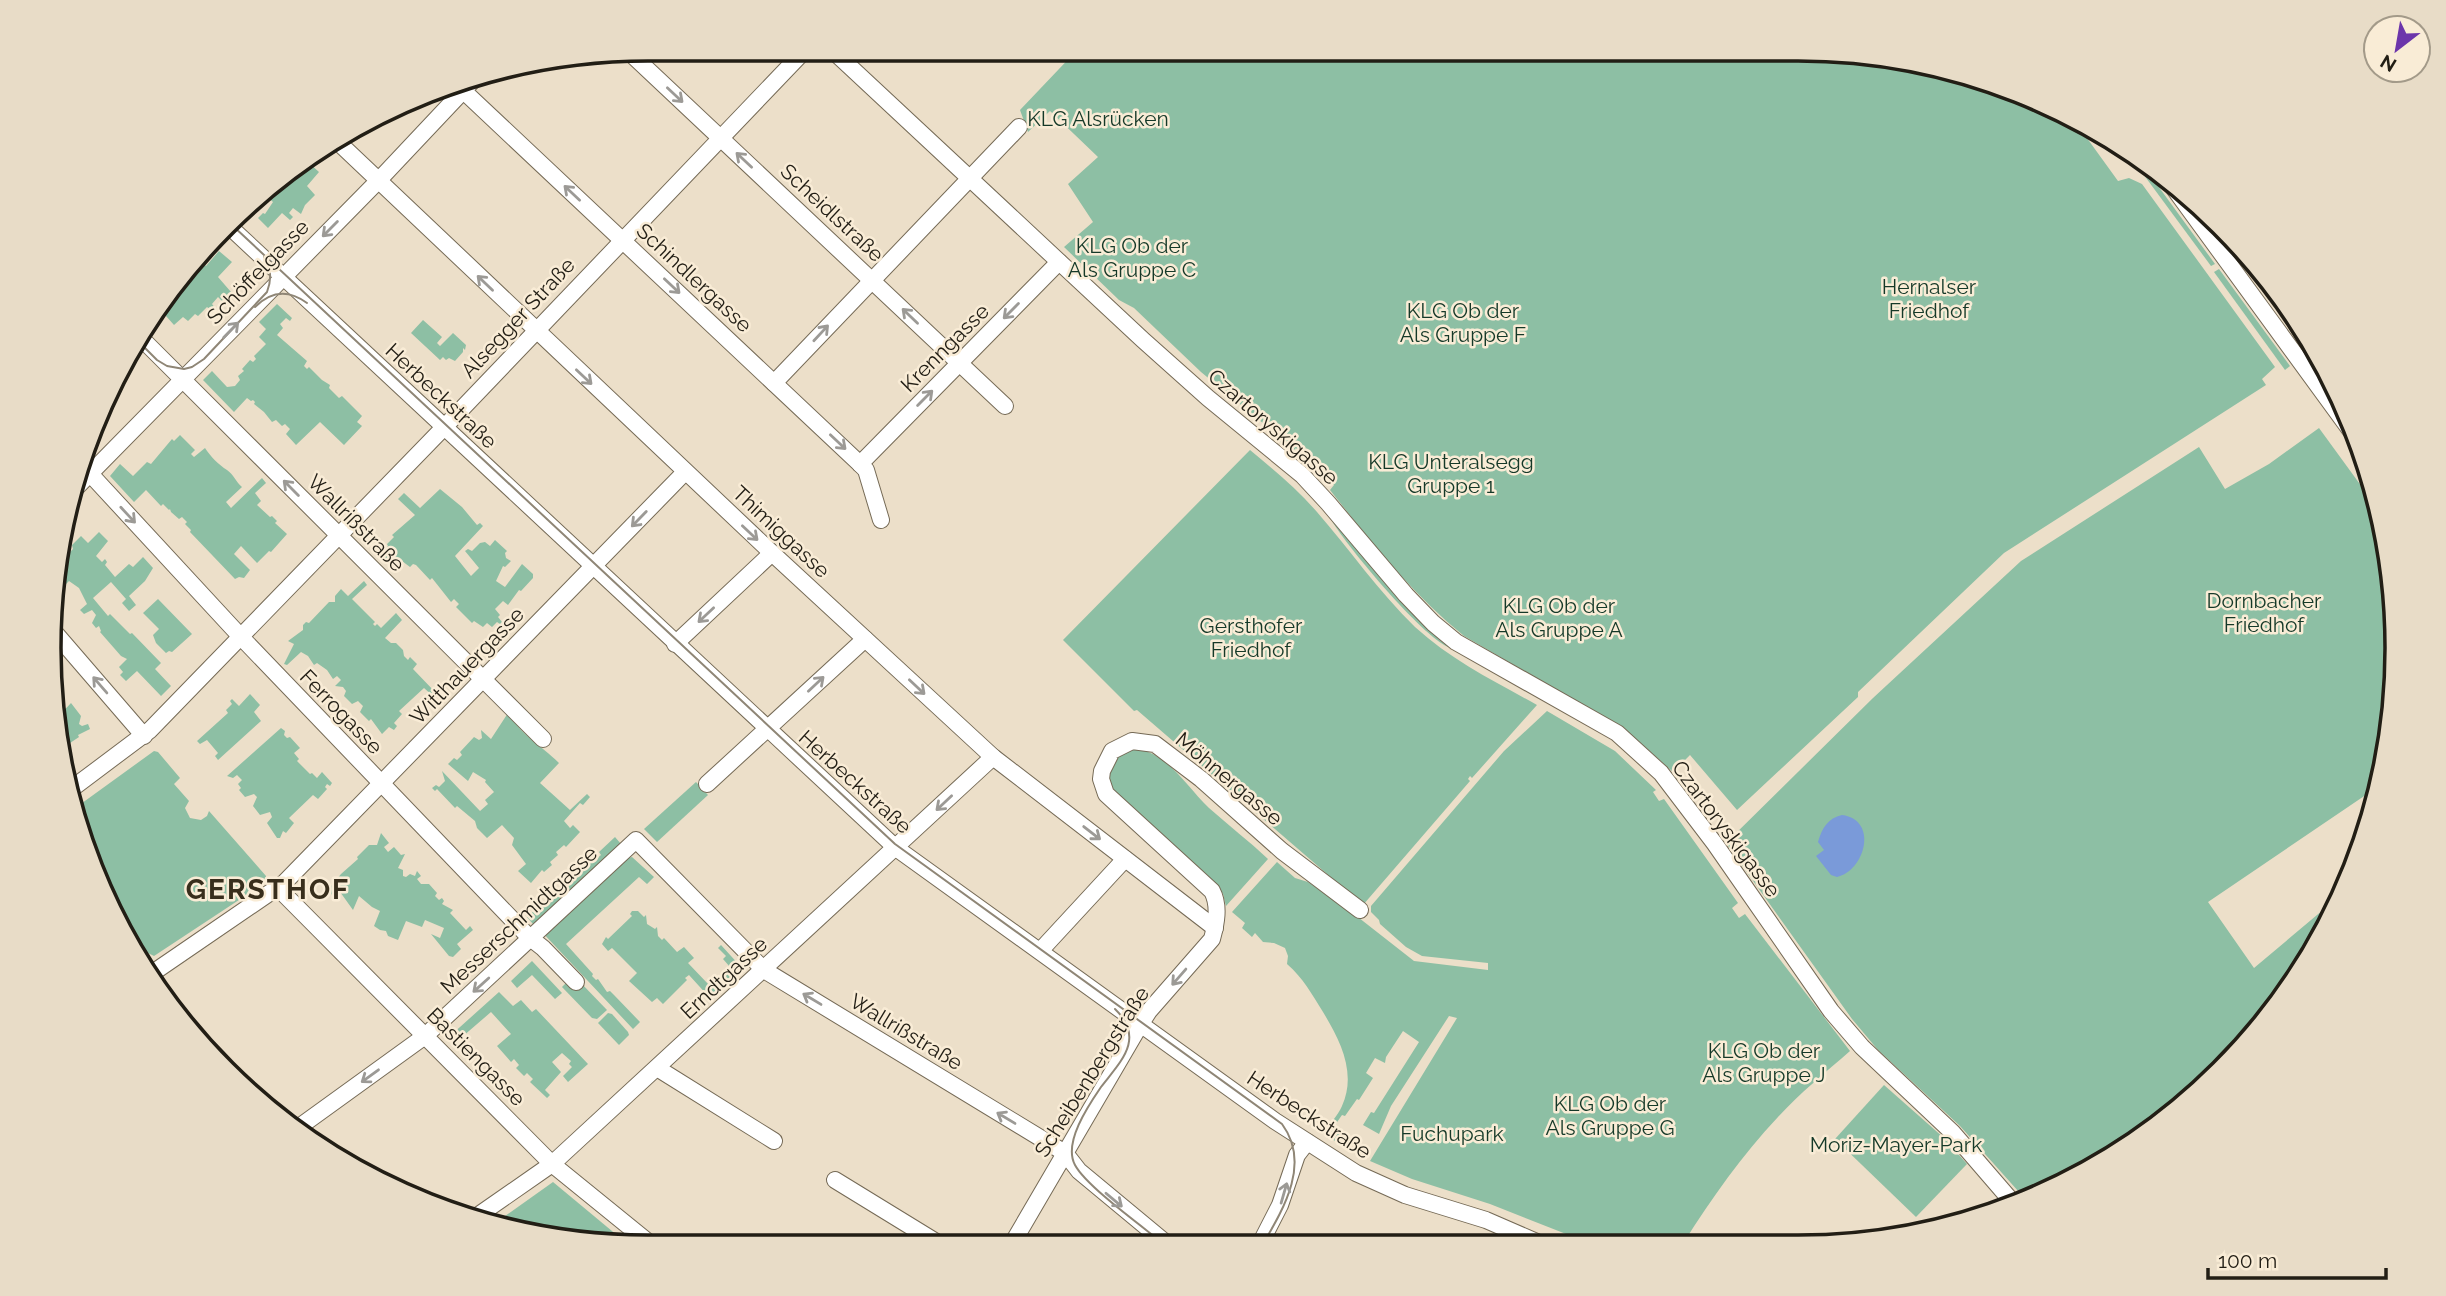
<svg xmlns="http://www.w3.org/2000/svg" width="2446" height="1296" viewBox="0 0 2446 1296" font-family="Raleway,sans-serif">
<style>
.green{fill:#8dbfa4}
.water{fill:#7a9ad9}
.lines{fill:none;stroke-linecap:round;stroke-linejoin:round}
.minor-casing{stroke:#756a56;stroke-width:18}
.minor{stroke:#fff;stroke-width:16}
.tram{stroke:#8f8676;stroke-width:2}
.oneway{stroke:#9c9a96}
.labels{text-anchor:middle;stroke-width:5;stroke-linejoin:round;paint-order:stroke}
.park-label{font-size:21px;fill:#153928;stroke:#f9ecd6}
.street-label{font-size:21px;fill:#221e15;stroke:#f9ecd6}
.district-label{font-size:28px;font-weight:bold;letter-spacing:2px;fill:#382e1c;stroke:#f9ecd6}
.rim{fill:none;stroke:#221e15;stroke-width:3.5}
</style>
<rect width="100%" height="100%" fill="#ecdfc9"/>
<g class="green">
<path d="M1078,49L1837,50L1953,70L2063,111L2071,116L2118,181L2129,178L2142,184L2275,367L2262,379L2266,385L2004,553L1858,692V697L1737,810L1690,755L1673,772L1626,730L1464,636C1412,594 1371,542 1330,490L1334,485L1296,448L1292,452L1279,441L1264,424L1201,372L1134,308L1119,300L1064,247L1093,222L1068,184L1098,157L1050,111L1028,132L1020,110Z"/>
<polygon points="311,158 309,163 319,172 307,186 315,195 305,205 301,214 293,208 289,213 293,217 290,220 282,213 268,228 258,218 263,213 265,214 273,202 264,194 283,173"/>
<polygon points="2142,164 2215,264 2211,266 2138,167"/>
<polygon points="219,251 232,262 218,277 231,292 222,301 218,297 212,304 215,308 212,311 207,307 198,316 195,314 188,321 183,317 174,325 158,307 200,261 206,266"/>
<polygon points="2219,269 2290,366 2285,370 2214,272"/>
<polygon points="277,304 292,318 290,321 286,318 280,324 283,328 277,335 307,361 304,366 307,369 309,367 322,380 330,385 329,388 339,398 342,396 362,416 357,422 362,426 344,445 320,422 296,445 286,434 290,429 285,424 282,426 276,420 272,422 264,412 254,404 255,402 253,400 251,401 247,398 234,412 203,380 212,371 227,387 235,386 240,380 238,376 244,371 242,369 250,360 253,362 256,359 254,356 266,344 259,337 266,329 259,322"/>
<polygon points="423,320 442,337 437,343 440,346 453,333 466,345 465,350 463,348 463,352 455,361 449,358 446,360 443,357 440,360 411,333"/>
<polygon points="2319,428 2378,509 2392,570 2396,688 2379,786 2208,902 2254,968 2342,894 2335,913 2248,1043 2131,1146 2027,1201 1960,1126 1878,1050 1852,1019 1726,843 1873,698 2021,561 2199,447 2225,489 2269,464"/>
<path d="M180,435L195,450L191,454L194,457L205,448C210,456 219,465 227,470C234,475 236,482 242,487L226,502L231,508L262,478L266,483L255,493L261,501L257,505L270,517L272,516L277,521L275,523L287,534L271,552L269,551L257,563L241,546L234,554L250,570L244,578L239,577L235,579L190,532L191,530L185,524L187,522L182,517L179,519L171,512L170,509L169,510L163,504L161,506L146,490L134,502L110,476L120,464L133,476L147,462L151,464L172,439L174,441Z"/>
<path d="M1250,450C1274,470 1297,489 1317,512C1350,550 1379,592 1415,627C1451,660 1494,681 1537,705L1472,778L1470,776L1468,779L1470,781L1363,905L1137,710L1134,711L1063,640Z"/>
<polygon points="440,489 462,507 477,525 480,523 483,526 455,556 471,576 479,568 465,551 468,549 472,551 480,543 485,542 490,546 495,540 507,551 505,553 506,558 511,561 505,567 503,566 496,581 505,587 522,564 533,574 533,578 521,591 519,590 508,605 503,601 495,609 500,615 498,617 502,622 500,624 497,622 492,627 487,623 483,627 474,621 472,623 456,607 459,604 454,599 451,602 432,578 430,580 416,565 413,564 410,567 402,561 394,569 381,554 388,546 387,544 394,537 392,535 415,515 398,499 404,493 420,508"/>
<path d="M1335,519L1450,644L1448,647C1422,636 1348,548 1332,521Z"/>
<polygon points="99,532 108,541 96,556 102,562 105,559 107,562 105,565 115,577 129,564 133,567 143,557 153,568 145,581 129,596 136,605 129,611 122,603 126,599 111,582 93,598 108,616 110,614 130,634 132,633 161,663 155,669 171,686 161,696 137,671 126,681 120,675 123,672 119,667 127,659 121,656 100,632 101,631 99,626 96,628 92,623 96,615 92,610 84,614 80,610 87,604 79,588 69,581 64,586 60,584 63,554 69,553 73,549 72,545 81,536 88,543"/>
<polygon points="364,581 367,585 352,599 375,622 373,624 375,626 377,624 381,628 396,613 402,620 385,638 391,643 396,643 403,650 404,656 408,660 410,657 417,664 413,669 436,693 433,696 424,688 399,711 402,714 394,723 397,726 394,730 389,727 382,734 371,719 369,721 360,712 363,706 358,701 352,704 344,696 346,691 343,687 335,686 341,680 337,676 333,679 327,670 317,663 314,665 308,656 301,652 287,665 284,664 294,644 288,641 303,630 303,625 306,622 309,623 329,602 335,602 335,596 341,589 348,596"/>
<polygon points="158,599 192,634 172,652 169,651 166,653 156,643 153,635 159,629 143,613"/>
<polygon points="250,694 260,705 254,712 261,721 218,760 215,756 218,753 207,740 200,744 197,741 228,713 226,710 232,704 230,701 232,699 239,706"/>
<polygon points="71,703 81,716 79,724 82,726 88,724 90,729 78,735 79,737 64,747 57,718"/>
<path d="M1547,711L1615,751L1656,790L1653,792L1659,801L1664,799L1738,903L1732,908L1739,918L1745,914L1850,1051C1826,1072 1800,1093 1778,1117C1742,1155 1712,1198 1684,1242L1589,1243L1490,1204L1412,1179L1370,1161L1457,1018L1449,1016L1391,1106L1379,1134L1363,1125L1371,1112L1374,1113L1419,1042L1403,1031L1386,1057L1385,1063L1375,1058L1366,1073L1373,1078L1359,1100L1357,1099L1345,1116L1342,1115L1335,1125L1337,1127L1335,1131L1346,1138L1341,1145L1323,1133C1329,1125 1338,1115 1342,1106C1357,1073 1340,1040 1323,1012C1311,993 1304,979 1287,964L1288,956L1285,948L1274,943L1263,942L1255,933L1252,937L1242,928L1245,923L1232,912L1277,862L1295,878L1308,882L1354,914L1414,961L1488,970V963L1422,956L1406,947L1380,924L1379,920L1371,912V906L1504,751Z"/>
<path d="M508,713C524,738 540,744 559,763L540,783L570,810L587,794L590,797L583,805L580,803L564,821L570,828L573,825L580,832L566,847L564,845L556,852L558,855L550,862L552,865L544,872L542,870L531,883L518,871L526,864L512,845L514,838L502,825L487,838L477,828L475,821L457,806L455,808L437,789L435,791L432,788L436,785L439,787L445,781L442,771L480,811L488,804L485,800L494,792L485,782L486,780L473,772L468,781L448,764L454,758L457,760L462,755L460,752L474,737L479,740L482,738L481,730L491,739Z"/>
<polygon points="281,728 285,731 284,735 287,738 290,737 300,748 294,753 299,759 297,761 310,774 312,773 317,778 322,772 332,783 330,786 327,784 325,787 327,789 318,799 313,795 289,818 294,823 286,833 283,831 280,838 277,838 267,823 272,817 270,812 260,815 253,806 257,797 254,794 245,797 239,790 241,788 238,784 242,780 237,775 233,778 227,776"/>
<path d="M1138,749C1169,755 1187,787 1209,808C1228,825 1249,841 1268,859L1226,906L1223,894L1215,883L1145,822L1120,804L1107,780C1114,762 1116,751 1138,749Z"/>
<polygon points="154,751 158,752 180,778 174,784 189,801 185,808 190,818 201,820 207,816 209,811 266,876 266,880 251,892 154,956 144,951 122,921 95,878 78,806"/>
<polygon points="696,782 708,795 657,842 644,829"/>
<polygon points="381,833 389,843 384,847 388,852 394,847 401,855 405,854 398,868 403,870 403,876 406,877 410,874 415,876 417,871 421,876 417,879 421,884 429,884 437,893 435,896 439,900 442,898 444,901 442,904 453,910 450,913 466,930 470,926 473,930 457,944 461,949 453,957 449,956 431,934 440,938 444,928 425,920 422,927 406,921 398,940 388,936 386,931 380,930 374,926 380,911 372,907 359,896 353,910 338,889 332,895 328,890 341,874 358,859 357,857 369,845 377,845"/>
<polygon points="615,837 621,844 533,924 527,917 535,910 538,912 551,896 553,898 561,891 559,888 575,874 577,876 590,860 593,862 601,855 599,852"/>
<polygon points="632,857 654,877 647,884 639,877 566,944 593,974 592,976 596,980 598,979 607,992 610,991 614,995 640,1022 633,1029 541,931 624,859"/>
<polygon points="632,911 638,911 644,917 646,915 647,924 655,929 657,927 658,936 662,940 664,938 677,952 684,947 694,958 688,963 709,985 716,979 719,981 730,967 723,959 726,956 718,948 721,945 741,967 709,997 689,975 685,978 687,980 663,1004 657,998 652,1002 629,981 637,973 612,948 608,951 602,944 606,937 608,939 632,916 630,914"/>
<polygon points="532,961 562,993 555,999 532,975 517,988 511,981"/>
<polygon points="568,981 579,981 607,1010 597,1019 592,1018 562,987"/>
<polygon points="499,992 513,1006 521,1000 532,1012 536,1009 588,1064 568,1082 563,1076 572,1067 569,1064 571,1061 562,1053 552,1062 561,1072 545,1090 550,1095 547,1098 530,1082 533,1079 527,1073 524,1076 516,1068 519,1065 514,1059 511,1062 497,1046 511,1034 491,1012 462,1037 450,1036"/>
<polygon points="608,1013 612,1014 628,1032 629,1035 619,1045 598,1023"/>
<polygon points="1884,1085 1944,1138 1967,1164 1916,1217 1835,1139"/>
<polygon points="553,1182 630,1246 609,1246 491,1226"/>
</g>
<path class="water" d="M1842,815C1879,820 1865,871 1837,877L1831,875L1816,856L1824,850L1818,842C1822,828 1828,818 1842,815Z"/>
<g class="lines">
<g class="minor-casing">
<g id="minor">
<polyline points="831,49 1143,340 1208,398 1302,475 1328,503 1406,595 1433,623 1456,642 1617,733 1661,773 1715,844 1831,1011 1862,1047 1952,1132 2015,1205"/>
<polyline points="629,52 1005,406"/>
<polyline points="454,82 860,464 866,470 881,520"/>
<polyline points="339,143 772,553 993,757 1215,928"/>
<polyline points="2162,172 2359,442"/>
<polyline points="231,228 896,848 1275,1121 1356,1173 1405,1195 1486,1220 1539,1243"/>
<polyline points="140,337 543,739"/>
<polyline points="774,383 1019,127"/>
<polyline points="860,464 1059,262"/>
<polyline points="82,465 241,637 529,937 543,948 576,982"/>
<polyline points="69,495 378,181 476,77"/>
<polyline points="56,634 144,736"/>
<polyline points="675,644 772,553"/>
<polyline points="707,784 865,639"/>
<polyline points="74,787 150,730 454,417 806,49"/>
<polyline points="278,888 552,1164 653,1246"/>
<polyline points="1040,951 1125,859"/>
<polyline points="154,972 284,883 685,472"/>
<polyline points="657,1068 774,1141"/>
<polyline points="295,1130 425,1036 636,840 764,970 1065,1153 1079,1171 1167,1244"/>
<polyline points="835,1180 941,1245"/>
<polyline points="473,1219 552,1164 993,757"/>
<path d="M1012,1244L1140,1025L1149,1011L1212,939C1216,924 1220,906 1212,891L1106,794L1101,779L1102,771L1112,751L1132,741L1155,744L1201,779L1282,851L1360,910"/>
<polyline points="1260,1244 1280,1205 1297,1155 1307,1142"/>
</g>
</g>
<use href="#minor" class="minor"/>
<g class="tram">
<path d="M233,226L895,844L1282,1124C1311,1163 1284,1208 1263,1244"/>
<path d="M255,307C271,291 288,289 307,303"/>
<path d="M138,341L157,360L167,366L184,369L192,367L204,359L267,292C272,279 271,269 264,257"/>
<path d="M1115,1009C1146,1039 1120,1062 1101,1087C1088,1106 1063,1143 1075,1165C1086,1186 1143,1227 1164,1244"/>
</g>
</g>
<defs><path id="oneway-shaft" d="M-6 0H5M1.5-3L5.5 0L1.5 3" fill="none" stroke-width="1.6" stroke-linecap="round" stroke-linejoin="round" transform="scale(1.75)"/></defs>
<g class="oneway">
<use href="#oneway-shaft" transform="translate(675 95) rotate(43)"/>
<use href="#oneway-shaft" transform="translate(744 160) rotate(-137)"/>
<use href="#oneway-shaft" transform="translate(572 193) rotate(-137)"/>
<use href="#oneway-shaft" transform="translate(330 229) rotate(135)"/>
<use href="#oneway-shaft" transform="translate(485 283) rotate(-136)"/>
<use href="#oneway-shaft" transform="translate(672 286) rotate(43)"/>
<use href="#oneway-shaft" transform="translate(1011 311) rotate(135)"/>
<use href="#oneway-shaft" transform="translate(910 316) rotate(-136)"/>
<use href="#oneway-shaft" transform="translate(231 330) rotate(-46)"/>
<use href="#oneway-shaft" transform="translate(821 333) rotate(-47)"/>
<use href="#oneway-shaft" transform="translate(584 377) rotate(43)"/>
<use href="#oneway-shaft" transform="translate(925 398) rotate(-45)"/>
<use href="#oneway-shaft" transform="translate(838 442) rotate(43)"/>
<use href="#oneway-shaft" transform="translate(291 488) rotate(-135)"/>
<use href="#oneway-shaft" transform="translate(128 515) rotate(47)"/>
<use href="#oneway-shaft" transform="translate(639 519) rotate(134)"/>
<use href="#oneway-shaft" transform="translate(750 533) rotate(43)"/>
<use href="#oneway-shaft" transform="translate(706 615) rotate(137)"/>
<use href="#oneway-shaft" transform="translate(816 684) rotate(-43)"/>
<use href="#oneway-shaft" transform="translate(100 685) rotate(-131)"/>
<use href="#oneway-shaft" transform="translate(917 687) rotate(43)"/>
<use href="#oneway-shaft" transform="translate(944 803) rotate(137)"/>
<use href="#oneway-shaft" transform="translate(1092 833) rotate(38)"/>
<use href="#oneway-shaft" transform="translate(1179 977) rotate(131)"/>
<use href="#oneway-shaft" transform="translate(481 985) rotate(138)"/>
<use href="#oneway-shaft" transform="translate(812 999) rotate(-149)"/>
<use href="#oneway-shaft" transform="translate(370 1076) rotate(144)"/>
<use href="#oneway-shaft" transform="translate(1006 1118) rotate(-149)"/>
<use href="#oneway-shaft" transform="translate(1284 1193) rotate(-74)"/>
<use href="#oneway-shaft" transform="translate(1114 1200) rotate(40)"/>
</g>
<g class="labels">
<g class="park-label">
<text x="1098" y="126">KLG Alsrücken</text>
<text x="1132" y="253">KLG Ob der<tspan x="1132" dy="24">Als Gruppe C</tspan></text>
<text x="1929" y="294">Hernalser<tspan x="1929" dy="24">Friedhof</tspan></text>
<text x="1463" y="318">KLG Ob der<tspan x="1463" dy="24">Als Gruppe F</tspan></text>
<text x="1451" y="469">KLG Unteralsegg<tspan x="1451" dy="24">Gruppe 1</tspan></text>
<text x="2264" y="608">Dornbacher<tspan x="2264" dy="24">Friedhof</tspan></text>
<text x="1559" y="613">KLG Ob der<tspan x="1559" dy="24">Als Gruppe A</tspan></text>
<text x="1251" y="633">Gersthofer<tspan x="1251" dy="24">Friedhof</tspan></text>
<text x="1764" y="1058">KLG Ob der<tspan x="1764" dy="24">Als Gruppe J</tspan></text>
<text x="1610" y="1111">KLG Ob der<tspan x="1610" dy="24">Als Gruppe G</tspan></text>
<text x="1452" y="1141">Fuchupark</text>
<text x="1896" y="1152">Moriz-Mayer-Park</text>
</g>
<g class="street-label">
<text transform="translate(832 213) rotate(43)" y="7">Scheidlstraße</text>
<text transform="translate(258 272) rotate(-46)" y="7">Schöffelgasse</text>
<text transform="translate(694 278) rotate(43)" y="7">Schindlergasse</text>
<text transform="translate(518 318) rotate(-47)" y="7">Alsegger Straße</text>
<text transform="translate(945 348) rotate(-45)" y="7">Krenngasse</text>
<text transform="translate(441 396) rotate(43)" y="7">Herbeckstraße</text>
<text transform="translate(1273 427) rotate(41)" y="7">Czartoryskigasse</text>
<text transform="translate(356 523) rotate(45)" y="7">Wallrißstraße</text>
<text transform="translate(781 532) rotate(43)" y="7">Thimiggasse</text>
<text transform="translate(467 666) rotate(-46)" y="7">Witthauergasse</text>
<text transform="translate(341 712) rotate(46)" y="7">Ferrogasse</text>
<text transform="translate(1229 779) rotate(40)" y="7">Möhnergasse</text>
<text transform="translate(855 782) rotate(42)" y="7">Herbeckstraße</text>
<text transform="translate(1726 829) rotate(53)" y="7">Czartoryskigasse</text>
<text transform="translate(519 920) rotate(-43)" y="7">Messerschmidtgasse</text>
<text transform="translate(724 978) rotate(-43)" y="7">Erndtgasse</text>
<text transform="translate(906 1032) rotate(31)" y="7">Wallrißstraße</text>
<text transform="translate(476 1057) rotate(45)" y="7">Bastiengasse</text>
<text transform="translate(1092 1072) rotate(-58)" y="7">Scheibenbergstraße</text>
<text transform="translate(1309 1115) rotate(33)" y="7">Herbeckstraße</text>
</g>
<g class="district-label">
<text x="268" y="899">GERSTHOF</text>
</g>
</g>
<path d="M0 0H2446V1296H0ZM648 61H1798A587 587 0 0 1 2385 648V648A587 587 0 0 1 1798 1235H648A587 587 0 0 1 61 648V648A587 587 0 0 1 648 61Z" fill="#e8dcc7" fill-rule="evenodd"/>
<path class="rim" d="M648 61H1798A587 587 0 0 1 2385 648V648A587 587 0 0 1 1798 1235H648A587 587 0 0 1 61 648V648A587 587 0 0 1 648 61Z"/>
<g transform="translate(2397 49) rotate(211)"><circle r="33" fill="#f9ecd6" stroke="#a39a89" stroke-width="2"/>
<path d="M0-5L12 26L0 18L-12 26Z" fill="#6c35ab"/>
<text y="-10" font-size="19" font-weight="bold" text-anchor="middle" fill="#221e15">N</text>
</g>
<path d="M2208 1268v10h178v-10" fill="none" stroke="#221e15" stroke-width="3.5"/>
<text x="2218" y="1268" font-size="21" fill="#221e15" stroke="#f9ecd6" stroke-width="5" paint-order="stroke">100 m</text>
</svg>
